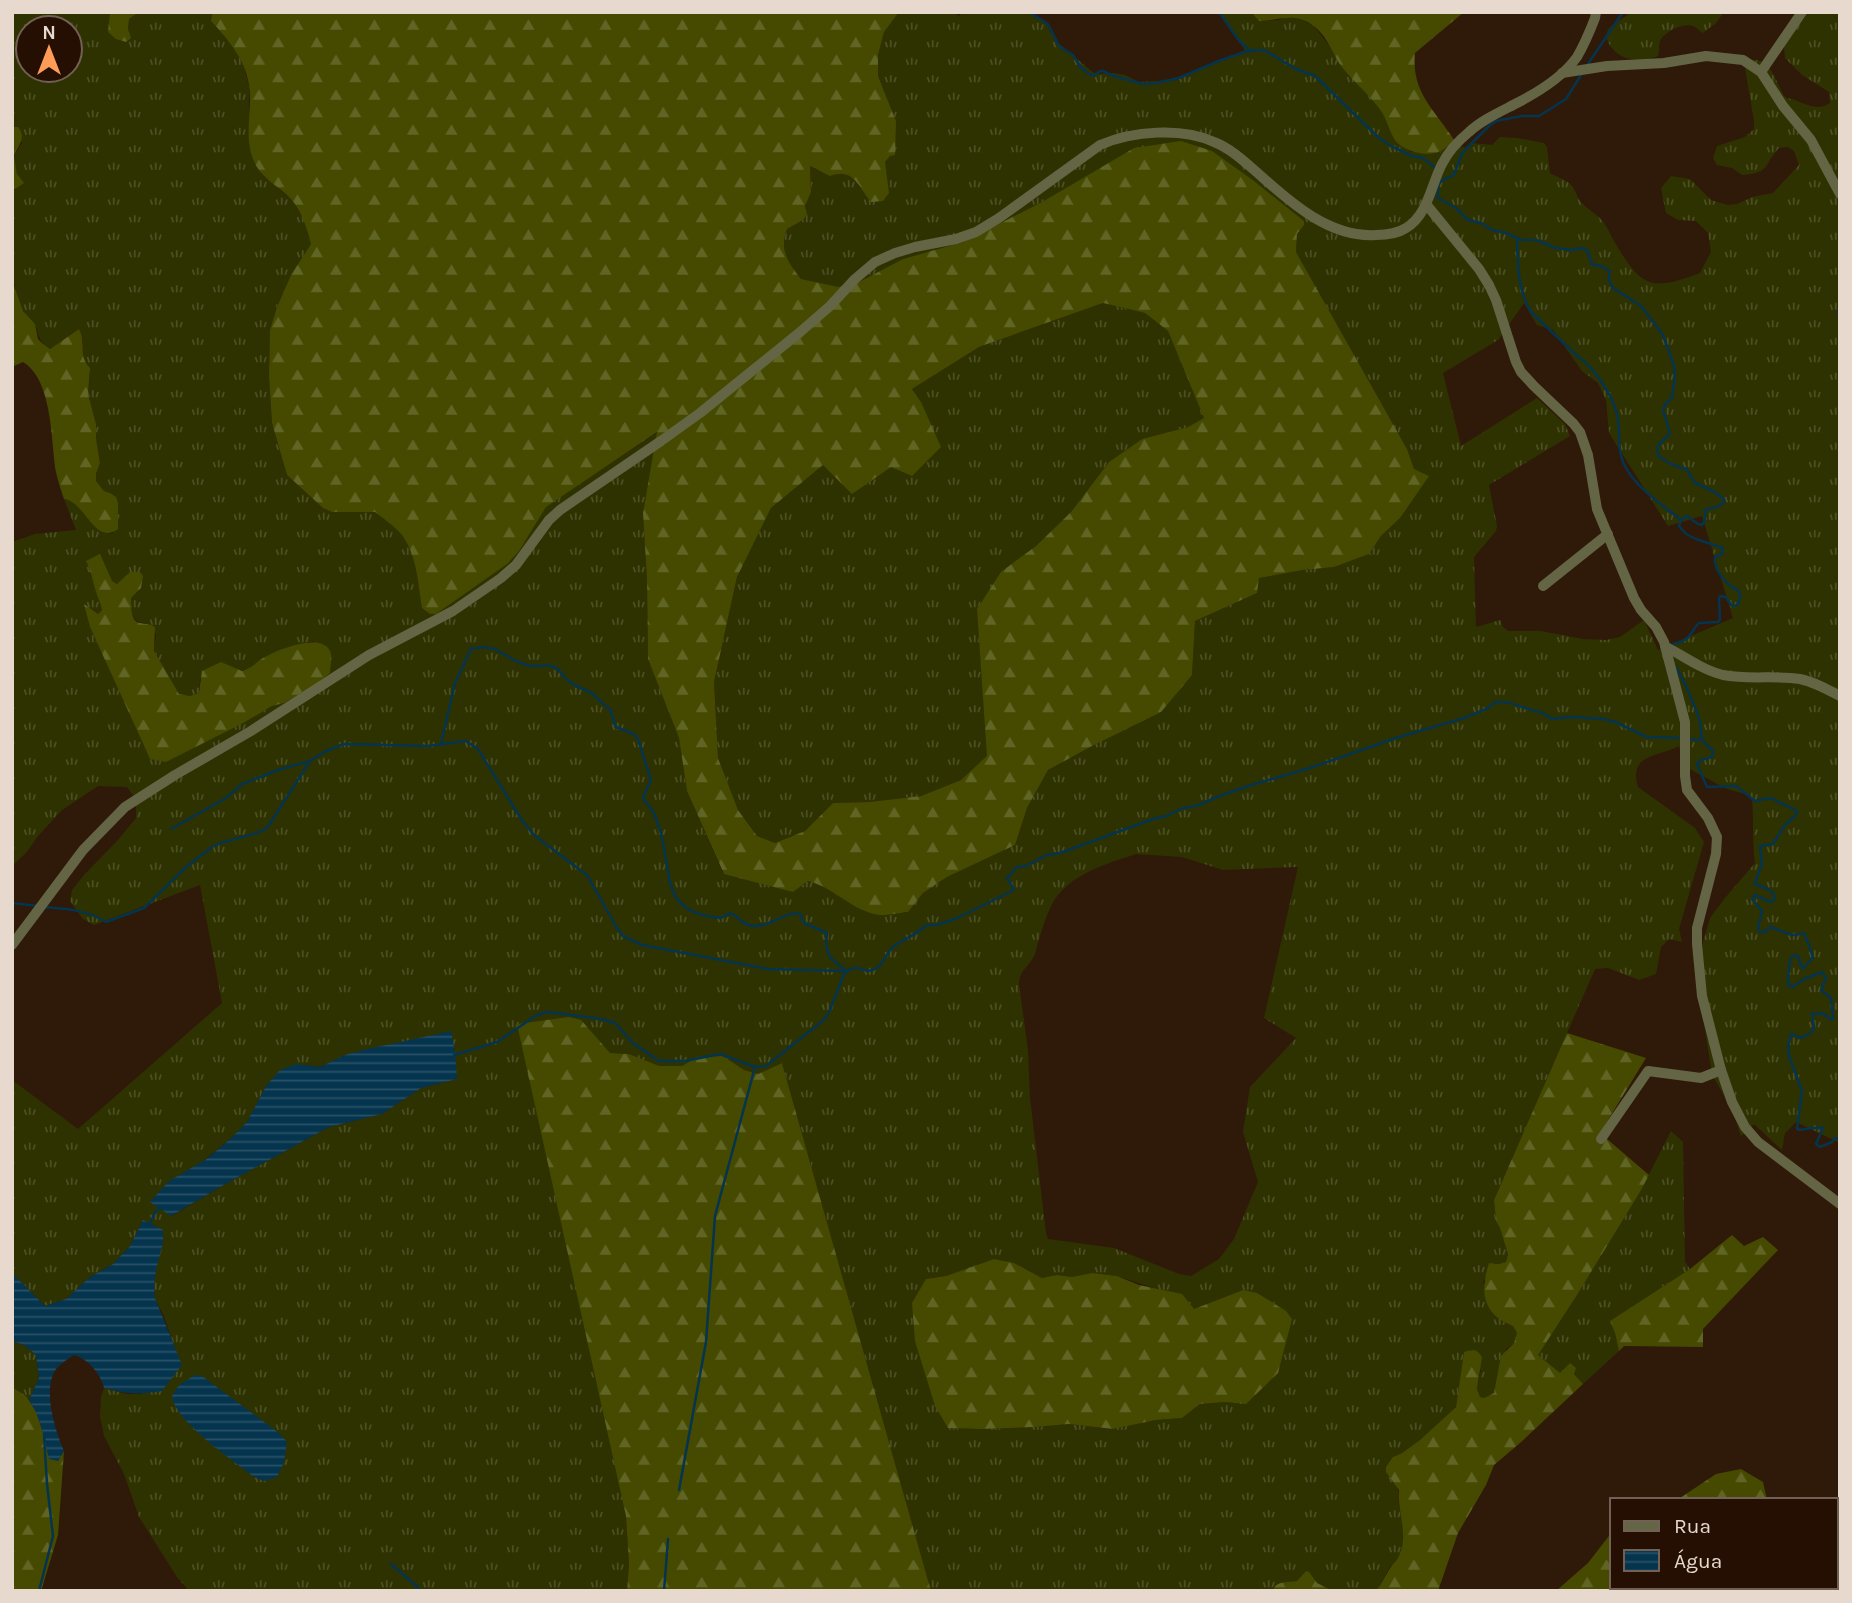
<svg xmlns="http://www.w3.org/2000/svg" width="1852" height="1603" viewBox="0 0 1852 1603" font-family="Karla,sans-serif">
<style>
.grass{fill:url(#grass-tufts);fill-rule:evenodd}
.forest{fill:url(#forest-firs);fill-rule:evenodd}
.water{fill:url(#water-rules)}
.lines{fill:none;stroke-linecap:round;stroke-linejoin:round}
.stream{stroke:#04344e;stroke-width:2.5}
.minor{stroke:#636544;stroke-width:10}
</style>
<defs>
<pattern id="grass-tufts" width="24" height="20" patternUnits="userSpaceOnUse" patternTransform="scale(1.75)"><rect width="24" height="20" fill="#2e3200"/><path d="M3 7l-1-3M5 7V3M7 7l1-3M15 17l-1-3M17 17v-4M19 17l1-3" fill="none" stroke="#4c4f24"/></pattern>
<pattern id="forest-firs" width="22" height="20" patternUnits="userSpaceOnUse" patternTransform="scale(1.75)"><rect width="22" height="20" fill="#454a00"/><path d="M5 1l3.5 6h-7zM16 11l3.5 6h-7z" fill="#606424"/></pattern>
<pattern id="water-rules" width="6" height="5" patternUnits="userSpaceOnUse" patternTransform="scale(1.75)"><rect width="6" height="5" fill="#04344e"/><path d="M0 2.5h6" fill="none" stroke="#295166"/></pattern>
</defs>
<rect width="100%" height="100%" fill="#2f1909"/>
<g class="grass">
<path d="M12,12H110L108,32L130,38L128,29L129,19L139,12H212L211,21L233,46L243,64L249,86V108L261,174L292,200L305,221L311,244L291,275L277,307L270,330L269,377L272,423L287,475L323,508L332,512H375C384,519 394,526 401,534C417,554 418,584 422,608L430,614H436L469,590L532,528L545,507L658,432L643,513L647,580L648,659L679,738L687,791L723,873L793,892L808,881C832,887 850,907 874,914C883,917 898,913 908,912L923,893L947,877L1015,845L1027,808L1048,770L1092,746L1192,675L1195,621L1257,593L1259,578L1303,570L1334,567L1369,554L1381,536L1400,518L1414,470L1407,449L1296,252L1297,234L1304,225V221L1254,181L1044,201L963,242L903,259L859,282L838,288L801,279C788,262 779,250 787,229L803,220L807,200L811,192L810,166C813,168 816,170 820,171C839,178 847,165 860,188L885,169V162L890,156L896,121L878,76V55L884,32L899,12H952L959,16L963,12H1031L1034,17L1046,21L1051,33L1058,43L1095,74L1114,73L1125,75L1139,82L1176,80L1245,50L1219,12H1251L1259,21L1279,20L1287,16L1300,19L1313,25L1335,53L1340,63L1380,108L1389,125L1393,138L1411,152H1440L1462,134L1457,146L1468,148L1472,143L1492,145L1500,137L1517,138L1544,143L1547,147L1550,173C1556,177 1563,178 1569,183C1575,188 1576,195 1580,201C1586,209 1597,213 1604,223C1609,230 1612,239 1617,246C1643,290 1654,290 1700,273L1711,252L1708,233L1696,221L1678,220L1666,213L1661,188L1671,176L1690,179L1711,200L1728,205L1737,204L1752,197L1773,193L1799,165L1794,151L1788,147L1779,148C1763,165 1771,173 1742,175L1732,168L1717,165L1713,158L1717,146L1745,137L1754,129V121L1745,68L1752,60C1771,58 1776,82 1784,96L1787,98C1802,101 1816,113 1830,103L1829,92L1802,75L1785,58L1783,36L1798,12H1840V1143L1796,1122L1785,1133L1782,1150L1754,1124L1741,1136L1733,1112L1712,1074L1703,1017L1701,949L1710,918L1725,898L1755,863C1752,841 1754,820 1752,799L1745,794L1725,788L1684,766L1679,746C1658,757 1628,754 1638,787L1695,828L1704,842L1679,929L1682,942L1669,939L1661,947L1656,974L1639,980L1608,968L1595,969L1494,1200L1496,1220L1500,1228L1508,1253L1506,1262L1499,1264L1494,1263L1483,1282L1504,1322L1513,1326L1517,1333L1514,1343L1506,1349L1494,1393L1484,1398L1480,1397L1477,1389L1481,1370L1464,1352L1456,1407L1420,1440L1402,1453L1393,1457L1391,1479C1400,1487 1398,1493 1399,1504C1402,1522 1408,1541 1398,1559C1397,1559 1391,1567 1390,1567C1385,1575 1383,1584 1375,1591C1357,1591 1333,1595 1317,1583C1312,1580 1311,1574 1306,1571L1297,1581L1273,1587L1272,1591H931L782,1063L758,1074L744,1070L723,1056L697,1057L682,1066L659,1067L629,1054L610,1053L597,1040L629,1564L627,1591H189L177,1577L139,1517L124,1474L104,1436L100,1416L101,1397L104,1388L127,1394H141L181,1365L163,1314L155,1299L154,1287L156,1270L143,1220L130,1246L113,1264L90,1277L66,1299L45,1306L12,1273V1080L78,1129L222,1003L200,885L94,925L83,919L70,901L72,890L84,875L118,840L136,818V799L127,787L98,786L62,810L38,836L26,853L12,866V542L35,534L76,530L64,499C87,502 89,536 113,533L110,493L104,491L96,481V475L100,463L96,438V424L88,394L90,374L81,356L83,341L79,329L50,349C35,338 41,334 33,322C30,318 25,315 23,310C6,276 12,228 12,191L16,189L17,174L14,156L22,143L18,127H12ZM28,28H70V70H28ZM1524,303L1537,325L1553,330L1582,371L1598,383L1606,400L1609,433L1668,526L1702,516L1733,618L1658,650L1644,620L1620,637L1606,640L1583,639L1541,631H1508L1503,627L1500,620L1476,627L1474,557L1496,531L1497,526L1489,485L1570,436L1565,424L1537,398L1461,446L1443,373L1498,340ZM93,576L118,584L141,588L131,598C131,609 131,623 145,623L156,634L154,651L178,694L190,696L199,693L200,679L253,668L261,660L290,647L315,641L284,703L272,706L245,722L150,759L90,627L85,605L98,614L102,609C99,598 94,588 93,576ZM1136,854L1182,857L1223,870L1298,867L1264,1018L1296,1038L1250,1087L1243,1132L1258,1182L1234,1239L1219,1259L1191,1276L1179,1274L1114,1248L1048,1239L1046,1233L1030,1098L1028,1050L1019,984C1020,969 1028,968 1034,956C1035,956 1037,946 1037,946C1041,932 1046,916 1052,904C1069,874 1106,864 1136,854ZM345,1055L457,1079L421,1088L382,1114L329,1127L222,1186L172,1216L204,1160L228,1141L247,1122L266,1086L296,1064L320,1067ZM994,1259L1014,1263L1042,1278L1057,1275L1072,1277L1092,1273L1117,1276L1157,1289L1194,1309L1243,1290L1246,1403L1225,1402L1200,1404L1182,1418L1156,1420L1113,1429L1069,1424L1035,1427L981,1429L948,1428L935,1406L916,1341L926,1279L946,1276ZM186,1422L265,1481L254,1477Z"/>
<path d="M1631,12H1724L1716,23L1703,33C1700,31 1696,27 1693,26C1683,23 1667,31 1661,39C1658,44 1660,51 1658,56C1649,60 1634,61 1624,57C1614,53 1603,41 1608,30C1613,22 1624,19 1631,12Z"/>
<polygon points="1103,303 1145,313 1168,331 1204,418 1188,427 1142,439 1109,462 1071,512 1036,546 1001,573 977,609 988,756 961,780 921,796 869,802 833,803 805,831 775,843 757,836 738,810 718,758 714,682 737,577 771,508 823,465 921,402 912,389 979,347"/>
<polygon points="1671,1131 1683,1142 1685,1262 1690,1269 1610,1321 1615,1333 1619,1351 1583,1384 1574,1374 1570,1363 1560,1374 1537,1355 1577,1295 1640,1192"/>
<polygon points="12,1341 24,1345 36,1355 39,1378 29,1400 26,1396 12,1387"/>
</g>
<g class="forest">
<polygon points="110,12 139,12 129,19 128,29 131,38 126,42 116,39 108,32"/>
<path d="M212,12H899L884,32L878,55V76L896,121L895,155L890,156L885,162L889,193L883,201L871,202C858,186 853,167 830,176L810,166L811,192L805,206L807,214L803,220L787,229C779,250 788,262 801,279L838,287L859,282L903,259L963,242L1044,201L1134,148L1181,141L1212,151L1254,181L1304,221V225L1297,234L1296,252L1407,449L1414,469L1429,476L1400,518L1381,536L1369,554L1334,567L1303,570L1259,578L1257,593L1195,621L1192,675L1161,712L1092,746L1048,770L1027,808L1015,845L947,877L923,893L908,912C898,913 883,917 874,914C850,908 832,887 808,881L793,892L724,874L687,791L679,738L648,659L647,580L643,513L657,432L546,507L519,551L507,564L436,614H430L422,608C418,584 417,554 401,534C394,526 384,519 375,512H332L323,508L287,475L272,423L269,377L270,330L277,307L291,275L311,244C307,228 302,212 291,199C279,186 261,179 254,161C243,136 253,111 249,85C245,58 228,40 211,21ZM1103,303L1145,313L1168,331L1204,418L1188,427L1142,439L1109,462L1071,512L1036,546L1001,572L977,609L987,756L961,780L921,796L869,802L833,803L805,831L775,843L757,836L738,810L718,758L714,682L737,577L771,508L823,465L852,494L891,467L912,476L941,447L921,402L912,389L979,347Z"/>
<path d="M1251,12H1464L1415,53C1411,93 1435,110 1454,140C1450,144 1445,149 1441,151C1427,158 1400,151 1393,137C1388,127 1386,117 1379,108C1367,92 1350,79 1339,63C1331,49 1325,33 1311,24C1292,12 1278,21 1259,21Z"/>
<path d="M12,127H18C27,138 18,146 14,156L17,174L24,183L12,191Z"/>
<path d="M12,280L23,311L35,324L38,339L42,343L50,349L79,329C87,345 77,354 90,368L88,394L96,424V438L100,463L96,474V481L104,491L110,493L116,497L118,503V529C94,546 86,502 64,499C61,490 58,481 56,472C51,442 53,380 23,362L14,366L12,365Z"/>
<path d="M100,554L112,581L117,584L130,572H140L143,576L141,588L131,598C131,604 131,619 137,622C141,624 148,623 155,627L154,651L179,694L190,696L199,693L202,671L221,662L242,671C253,667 252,666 260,660C273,651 321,631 330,651C333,657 330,666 330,673L316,684L284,703L272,706L245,722L166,762L150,759L90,627L84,604L98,614L102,610C100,601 96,594 94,585C92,577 91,570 86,561Z"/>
<polygon points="569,1017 581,1020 610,1053 629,1054 659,1066 682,1066 697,1057 723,1056 744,1070 758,1074 782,1063 931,1591 627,1591 629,1564 626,1516 517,1024"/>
<path d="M1567,1033L1646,1058L1600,1133L1649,1175L1640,1192L1577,1295L1538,1355L1560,1373L1570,1363L1576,1368L1574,1374L1583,1384L1520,1443L1494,1465L1486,1485L1458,1533L1438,1591H1375C1383,1584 1385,1575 1391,1567C1394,1562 1395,1563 1398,1558C1410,1536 1397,1513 1399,1490L1386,1472V1467L1393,1457L1402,1453L1420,1440L1456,1407L1464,1352C1473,1349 1477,1349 1482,1357L1477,1389L1480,1397L1484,1398L1494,1393L1501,1356L1514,1343L1517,1333L1513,1326C1482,1314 1480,1292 1489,1263L1499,1264L1506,1262L1508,1254L1500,1228L1496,1221L1494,1200Z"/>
<polygon points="1732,1235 1744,1246 1763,1237 1778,1250 1703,1329 1703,1347 1624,1346 1619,1351 1615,1333 1610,1321 1690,1269"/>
<polygon points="994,1259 1014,1263 1042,1278 1057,1275 1072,1277 1092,1273 1117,1276 1139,1285 1182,1294 1194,1309 1243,1290 1257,1293 1286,1311 1292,1319 1278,1373 1246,1404 1225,1402 1200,1404 1182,1418 1156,1420 1113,1429 1069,1424 1035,1427 981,1429 948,1428 935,1406 915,1341 912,1303 926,1279 946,1276"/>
<polygon points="12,1387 26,1396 36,1411 42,1430 58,1461 64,1451 58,1535 41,1591 12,1591"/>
<polygon points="1741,1469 1763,1482 1767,1500 1677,1500 1716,1474"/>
<polygon points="1612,1532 1612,1587 1781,1587 1783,1591 1556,1591 1588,1563"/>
<path d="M1306,1571L1309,1572L1317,1583L1333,1591H1272C1277,1580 1287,1583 1297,1581Z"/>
</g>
<g class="water">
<polygon points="451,1031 455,1052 457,1079 421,1088 382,1114 329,1127 222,1186 171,1216 150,1202 169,1181 205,1160 228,1141 247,1122 266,1086 280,1070 296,1064 320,1067 345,1055 363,1050"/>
<path d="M143,1220L163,1230V1243L156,1270L154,1287L155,1298L182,1365L162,1391C137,1395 127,1394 104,1388C101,1374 87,1358 74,1355C68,1359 60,1364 56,1369C42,1390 55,1430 64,1451L58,1461L49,1459C44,1438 41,1418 29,1400L39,1378L36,1355L24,1345L12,1341V1273L45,1306L66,1299L90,1277L113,1264L130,1246Z"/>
<path d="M195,1375L202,1376L279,1433L287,1442L284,1462L277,1477L265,1481L254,1477C233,1460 175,1422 172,1396L179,1385Z"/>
</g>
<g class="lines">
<g class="stream">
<polyline points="1029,12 1048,24 1059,46 1073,55 1082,69 1093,76 1100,71 1103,71 1114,76 1143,84 1156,83 1179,78 1221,60 1248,51 1264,50 1296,69 1315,76 1379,138 1393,147 1412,156 1423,158 1437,169"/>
<polyline points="1219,12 1240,42 1251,51"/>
<polyline points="1588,64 1623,12"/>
<path d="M1517,239C1518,265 1517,289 1531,312L1577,356C1594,367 1615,398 1618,419C1620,433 1617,448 1623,462C1634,487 1660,503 1681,520L1687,516L1698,524L1702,525L1705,520V510L1719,506L1724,502V499L1713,491L1695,483L1686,469L1673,465L1659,457C1654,442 1663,443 1670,433L1663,410L1666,403L1672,398L1675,375L1674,366L1663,335L1641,306L1613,288L1609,280V271L1604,267L1592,264L1587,250L1582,248L1572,250L1556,248L1536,240H1521L1506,233L1492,230L1481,223L1468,220L1456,208L1438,198C1436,182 1440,181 1454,175L1462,153L1490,125L1496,121L1522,116H1539L1566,99L1583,72"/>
<polyline points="1838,312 1840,315"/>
<path d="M1672,645C1677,642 1682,642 1686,639C1692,635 1694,627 1699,623L1718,622L1720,620L1719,599L1720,596L1726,597L1731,605L1735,606C1740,603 1741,596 1739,591C1727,586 1713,570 1715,557L1722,554L1723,548L1696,539L1686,534L1679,526L1681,520"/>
<path d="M1674,665C1683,677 1699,713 1701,728C1701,732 1701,736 1702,740L1713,751L1712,757L1701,760L1697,764L1707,787L1736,786L1755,801L1771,798L1797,811L1796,815L1785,825L1773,844L1760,846L1762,863L1755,884C1763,888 1776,889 1774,900L1771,902L1755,895L1752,899L1762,911L1758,928L1760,932H1765L1770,927C1782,930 1791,939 1803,933L1805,935L1813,957L1805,967L1802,968L1798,956H1792L1789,966L1788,985L1793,987L1804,979L1822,972L1826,978L1821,990L1831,998L1833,1019H1830L1822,1013L1812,1014L1814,1027L1812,1032L1802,1038L1791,1034L1788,1047L1789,1056L1802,1091L1797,1128L1799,1130L1812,1128H1823L1816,1144L1820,1147L1832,1142L1835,1138L1840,1139"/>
<polyline points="1687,739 1702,740"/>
<path d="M441,744L455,683L471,649C499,642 503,659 527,665C536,668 545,663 554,667C561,670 563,678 570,682C577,688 587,689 594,695C601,701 602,705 610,709L616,727L634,734L638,739L651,780L643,797C645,803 649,805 652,810C656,816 658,824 660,830C673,875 659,913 721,918C739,905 734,926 756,926C771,926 786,911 800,914L804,923L827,933C824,955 830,959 847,971"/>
<polyline points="171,829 226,798 242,784 278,770 310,761 326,751 344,744 428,746 466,741 478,749 523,822 535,836 587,875 617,928 623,936 642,945 768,969 845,971"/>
<polyline points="12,903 38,906"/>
<path d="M44,907C67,909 87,910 106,922L144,908L185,868L212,847C227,838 251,838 267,828L310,761"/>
<path d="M454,1055L497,1042L537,1015L548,1012L601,1019L615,1023L633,1043L659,1061H685L720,1054L755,1067L766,1066L825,1019L830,1010L844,974C860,960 863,976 875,969C884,965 886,953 893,947C904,938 914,937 926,925H937L957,918L1010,892L1014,889L1007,878L1017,867L1026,866L1047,855L1060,853L1156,818L1167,816L1180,809L1199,805L1217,797L1248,786L1310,768L1396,738L1464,718L1486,709L1496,702C1507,701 1514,704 1525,708C1535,712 1543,710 1551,719L1571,717L1603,719L1615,722L1647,737L1681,738"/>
<polyline points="149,1225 156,1211 160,1208"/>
<polyline points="679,1490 706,1342 715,1216 755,1067"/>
<polyline points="391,1564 422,1591"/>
<polyline points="39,1591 53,1536 47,1484 44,1435"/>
<polyline points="664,1591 668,1539"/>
</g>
<g class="minor">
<polyline points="1761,72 1802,12"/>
<polyline points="1562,73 1607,66 1664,63 1706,56 1743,60 1761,72 1783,106 1811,140 1840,194"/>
<polyline points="1426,204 1479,269 1489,285 1496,300 1516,362 1521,372 1533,385 1573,423 1580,432 1588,455 1597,509 1634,598 1641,610 1656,627 1664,642 1685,722 1685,776 1687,790 1708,818 1717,837 1716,854 1697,928 1697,944 1702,996 1721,1070 1732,1102 1745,1127 1758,1142 1840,1204"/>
<polyline points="1543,586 1608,534"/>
<path d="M1665,646C1683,656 1703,670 1723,675C1748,680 1775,675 1800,679C1814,682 1827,689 1840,696"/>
<path d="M12,945L83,850L125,807L175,775L251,731L369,655L453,611L501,578L516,565L549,520L560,510L661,441L700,413L799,333L830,306L855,279L875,262L895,253L915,247L956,239L976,232L999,218L1100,145C1132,131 1182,127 1214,142C1232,149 1247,164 1261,176C1292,204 1331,238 1376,235C1386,235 1397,234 1406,228C1428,215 1431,185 1442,164C1448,152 1458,141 1469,132C1483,119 1502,111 1519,102C1540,91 1563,77 1577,57C1584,45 1590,31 1595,18L1596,12"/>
<polyline points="1601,1139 1648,1071 1701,1078 1721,1070"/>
</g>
</g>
<rect width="1852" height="1603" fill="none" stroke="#e8d9cf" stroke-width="28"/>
<rect x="1610" y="1498" width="228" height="91" fill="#240f02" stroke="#726054" stroke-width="2"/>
<rect x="1624" y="1521" width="35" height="10" fill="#636544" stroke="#726054" stroke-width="2"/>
<text x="1674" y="1533" font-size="21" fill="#e8d9cf">Rua</text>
<rect x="1624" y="1550" width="35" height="21" fill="url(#water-rules)" stroke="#726054" stroke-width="2"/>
<text x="1674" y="1568" font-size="21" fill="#e8d9cf">Água</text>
<g transform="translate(49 49)"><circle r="33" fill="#240f02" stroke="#726054" stroke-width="2"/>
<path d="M0-5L12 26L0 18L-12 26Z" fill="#fe9c58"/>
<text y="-10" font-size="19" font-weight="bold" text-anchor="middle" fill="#e8d9cf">N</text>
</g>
</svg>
